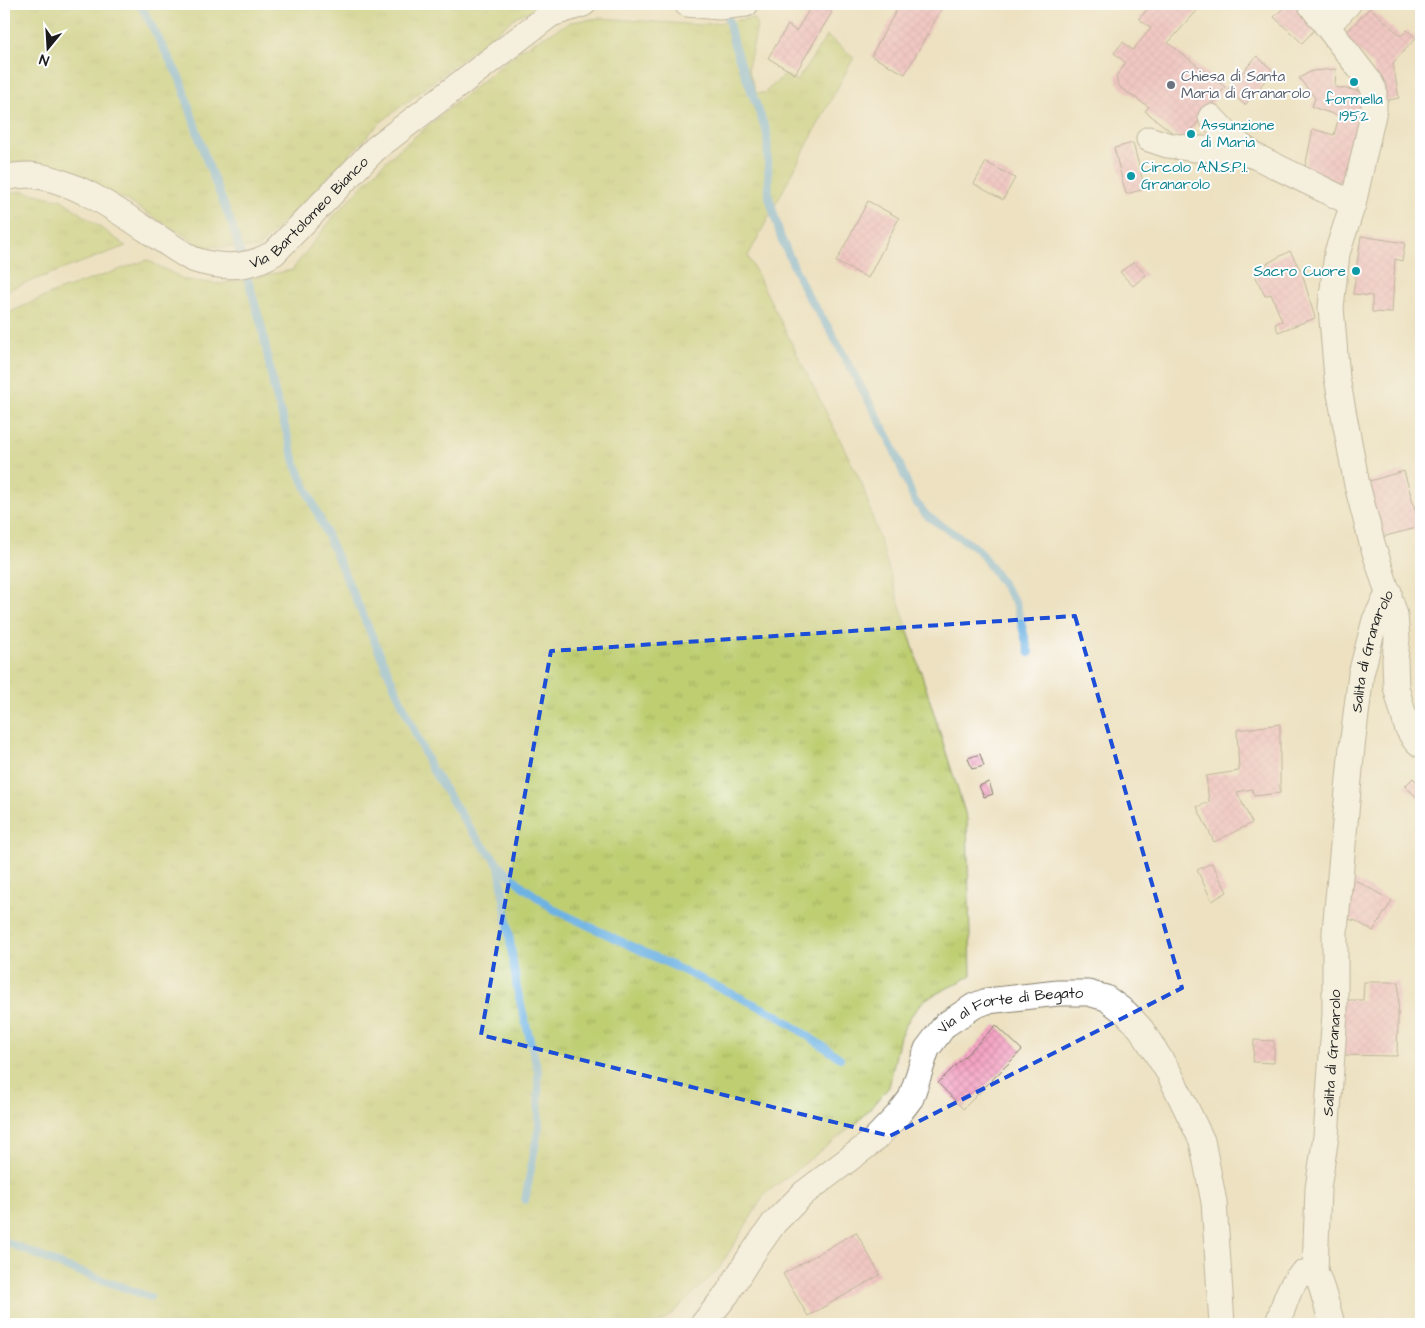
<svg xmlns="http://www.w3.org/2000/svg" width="1425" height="1328" viewBox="0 0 1425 1328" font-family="'Architects Daughter',sans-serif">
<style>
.grass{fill:url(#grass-tufts);stroke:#6d7546}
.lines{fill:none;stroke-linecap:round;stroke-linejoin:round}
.stream{stroke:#6db2e3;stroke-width:8}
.building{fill:url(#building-cross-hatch)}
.street-casing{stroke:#847e6e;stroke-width:27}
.street{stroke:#fff;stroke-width:25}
.marked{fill:none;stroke:#1d4ed8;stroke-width:4;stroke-dasharray:10 6;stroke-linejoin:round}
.culture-dot{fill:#0f9aa8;stroke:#fff;stroke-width:2}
.worship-dot{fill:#6b7280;stroke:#fff;stroke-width:2}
.labels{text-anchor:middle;stroke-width:4;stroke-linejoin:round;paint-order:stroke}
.worship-label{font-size:15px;fill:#5b616d;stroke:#fff;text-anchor:start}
.culture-label{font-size:15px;fill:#0d838f;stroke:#fff;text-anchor:start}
.street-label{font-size:15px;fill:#1c1c1c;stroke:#fff}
</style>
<defs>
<pattern id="grass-tufts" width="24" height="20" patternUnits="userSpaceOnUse" patternTransform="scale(1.25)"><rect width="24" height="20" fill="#bece71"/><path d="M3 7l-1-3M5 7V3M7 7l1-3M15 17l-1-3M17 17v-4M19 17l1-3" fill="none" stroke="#a3b061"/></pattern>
<pattern id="building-cross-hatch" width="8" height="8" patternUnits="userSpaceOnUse" patternTransform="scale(1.25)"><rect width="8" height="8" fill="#f4a5c4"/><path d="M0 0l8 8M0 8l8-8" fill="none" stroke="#d18da8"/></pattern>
</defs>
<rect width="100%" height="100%" fill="#fff"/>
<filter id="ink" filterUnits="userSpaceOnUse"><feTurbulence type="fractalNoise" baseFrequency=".02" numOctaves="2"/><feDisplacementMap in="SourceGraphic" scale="10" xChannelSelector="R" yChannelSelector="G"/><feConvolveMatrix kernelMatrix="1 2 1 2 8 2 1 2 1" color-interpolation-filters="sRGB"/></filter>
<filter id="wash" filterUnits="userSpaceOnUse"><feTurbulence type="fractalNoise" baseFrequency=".0096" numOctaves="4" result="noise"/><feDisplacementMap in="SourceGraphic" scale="20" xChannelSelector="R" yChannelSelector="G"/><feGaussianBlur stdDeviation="1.12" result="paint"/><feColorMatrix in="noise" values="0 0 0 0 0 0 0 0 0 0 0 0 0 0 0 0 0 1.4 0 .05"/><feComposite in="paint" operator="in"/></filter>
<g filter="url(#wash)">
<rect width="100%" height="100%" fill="#ede1c1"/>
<g class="grass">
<polygon points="4,4 548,4 517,16 381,122 258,248 201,246 126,200 27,162 4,163"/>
<polygon points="599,18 700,25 753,18 757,26 748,68 756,93 764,93 785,75 797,81 827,36 854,57 748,256 862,484 967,819 971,976 924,1000 910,1017 900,1036 889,1087 858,1122 765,1194 718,1270 666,1319 656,1324 4,1324 4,315 55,292 147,260 185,280 220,284 292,270 334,216 389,158 521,49 571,22"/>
<polygon points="22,191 62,200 126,246 4,291 4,194"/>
</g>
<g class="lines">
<g class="stream">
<polyline points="140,4 180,79 206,159 232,225 262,328 274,389 296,465 430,766 472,832 499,865 522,886 555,910 777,1015 840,1058"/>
<polyline points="726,10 734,45 767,133 769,197 781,238 806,293 830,330 890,440 914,500 927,516 978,549 1016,603 1029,653"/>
<polyline points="499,865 517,989 538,1071 539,1126 525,1200"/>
<polyline points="4,1241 63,1266 150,1297"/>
</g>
</g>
<g id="blocks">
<g class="building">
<polygon points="813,4 818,4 832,12 795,74 768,58 788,25 796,31"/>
<polygon points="900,4 930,4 941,10 905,74 871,56"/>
<polygon points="1152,4 1203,4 1168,43 1225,87 1183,141 1145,111 1149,107 1121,88 1117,82 1116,76 1126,63 1114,53 1123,42 1133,50 1151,28 1139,19"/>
<polygon points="1287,4 1296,4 1319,25 1302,43 1274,17"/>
<polygon points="1370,8 1401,36 1407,30 1416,38 1393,63 1399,98 1379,102 1373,66 1344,35"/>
<polygon points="1257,56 1273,71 1245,105 1227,90"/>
<polygon points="1336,69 1335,87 1370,93 1347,186 1305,167 1313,129 1334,135 1339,116 1312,107 1315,98 1299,78 1312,71"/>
<polygon points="1133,143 1145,189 1126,194 1114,148"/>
<polygon points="986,162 1015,178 1003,200 974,184"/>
<polygon points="868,201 899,218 868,278 836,262"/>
<polygon points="1361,236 1405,243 1402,261 1395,259 1392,313 1372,312 1372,296 1353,294"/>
<polygon points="1290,251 1302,273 1315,318 1278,332 1275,324 1282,321 1271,294 1265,296 1253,271"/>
<polygon points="1134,262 1146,275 1133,286 1120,272"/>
<polygon points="1404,471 1420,527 1382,537 1366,482"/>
<polygon points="1280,724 1280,793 1254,796 1252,789 1237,792 1252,823 1214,842 1197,807 1209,802 1206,776 1239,771 1237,730"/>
<polygon points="980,754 984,766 972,769 968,758"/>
<polygon points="1413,778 1421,786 1421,801 1405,786"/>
<polygon points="989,782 993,794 984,797 979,786"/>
<polygon points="1212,863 1227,892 1212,901 1197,870"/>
<polygon points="1355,880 1392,901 1373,931 1356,921 1345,918"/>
<polygon points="1364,982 1399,982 1397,1056 1338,1055 1340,1000 1363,1000"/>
<polygon points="996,1025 1022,1050 963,1109 938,1083"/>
<polygon points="1254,1040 1274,1041 1274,1063 1253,1062"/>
<polygon points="856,1232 880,1275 808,1316 783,1274"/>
</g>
</g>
</g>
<g filter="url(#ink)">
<use href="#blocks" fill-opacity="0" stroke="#847e6e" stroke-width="1"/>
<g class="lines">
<g class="street-casing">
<g id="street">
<polyline points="687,4 719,7 746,4"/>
<polyline points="1310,4 1370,82 1374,90 1374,110 1353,204 1337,253 1331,307 1337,378 1357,485 1372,543 1395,615 1397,639 1395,660 1396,687 1407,727 1414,739 1421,745"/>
<polyline points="1327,26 1348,4"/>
<polyline points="1211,117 1232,139 1251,153"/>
<polyline points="1149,139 1167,145 1194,149 1229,149 1255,156 1353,204"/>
<path id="s1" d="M4,178C12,176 22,175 30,175C86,180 145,232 192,259C221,269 248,269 274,253L375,149L551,14L583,4"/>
<path id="s2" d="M1315,1272L1318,1188L1326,1136L1335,1014V931L1352,747L1361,674L1375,620L1389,592"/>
<path id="s3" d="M703,1324L727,1294L748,1260L774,1223L804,1193L873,1141L898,1115L911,1098L927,1049L945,1025L974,1006L987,1001L1058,993H1088L1106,998L1126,1013L1141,1029L1169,1073L1202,1141L1214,1202L1222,1324"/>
<path d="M1278,1324C1283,1308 1292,1267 1315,1272C1320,1278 1329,1314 1332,1324"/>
</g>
</g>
<use href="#street" class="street"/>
</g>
</g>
<path d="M0 0H1425V1328H0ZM1075,616L1182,988L890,1136L481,1035L551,651Z" fill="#ede1c1" fill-opacity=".55" fill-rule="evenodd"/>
<path class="marked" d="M1075,616L1182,988L890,1136L481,1035L551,651Z"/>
<g class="culture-dot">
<circle cx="1354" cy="82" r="5"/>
<circle cx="1191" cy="134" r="5"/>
<circle cx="1131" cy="176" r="5"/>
<circle cx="1356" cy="271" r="5"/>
</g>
<circle class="worship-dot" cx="1171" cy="85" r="5"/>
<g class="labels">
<g class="worship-label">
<text x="1181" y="81">Chiesa di Santa<tspan x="1181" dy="17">Maria di Granarolo</tspan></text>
</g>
<g class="culture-label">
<text x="1354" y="104" text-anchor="middle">formella<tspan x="1354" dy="17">1952</tspan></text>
<text x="1201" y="130">Assunzione<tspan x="1201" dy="17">di Maria</tspan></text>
<text x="1141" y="172">Circolo A.N.S.P.I.<tspan x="1141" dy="17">Granarolo</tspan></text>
<text x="1346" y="276" text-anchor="end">Sacro Cuore</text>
</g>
<g class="street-label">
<text dy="5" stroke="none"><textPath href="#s1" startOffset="348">Via Bartolomeo Bianco</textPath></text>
<text dy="5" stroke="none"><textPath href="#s2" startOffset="625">Salita di Granarolo</textPath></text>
<text dy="5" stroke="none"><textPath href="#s3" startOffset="460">Via al Forte di Begato</textPath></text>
<text dy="5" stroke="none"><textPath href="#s2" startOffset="220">Salita di Granarolo</textPath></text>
</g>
</g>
<rect width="1425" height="1328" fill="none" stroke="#fff" stroke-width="20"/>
<g transform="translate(48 48) rotate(198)" stroke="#ffffff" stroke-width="4" paint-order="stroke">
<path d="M0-4L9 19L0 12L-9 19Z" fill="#1c1c1c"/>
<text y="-8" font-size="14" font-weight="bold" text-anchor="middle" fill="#1c1c1c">N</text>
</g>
</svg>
